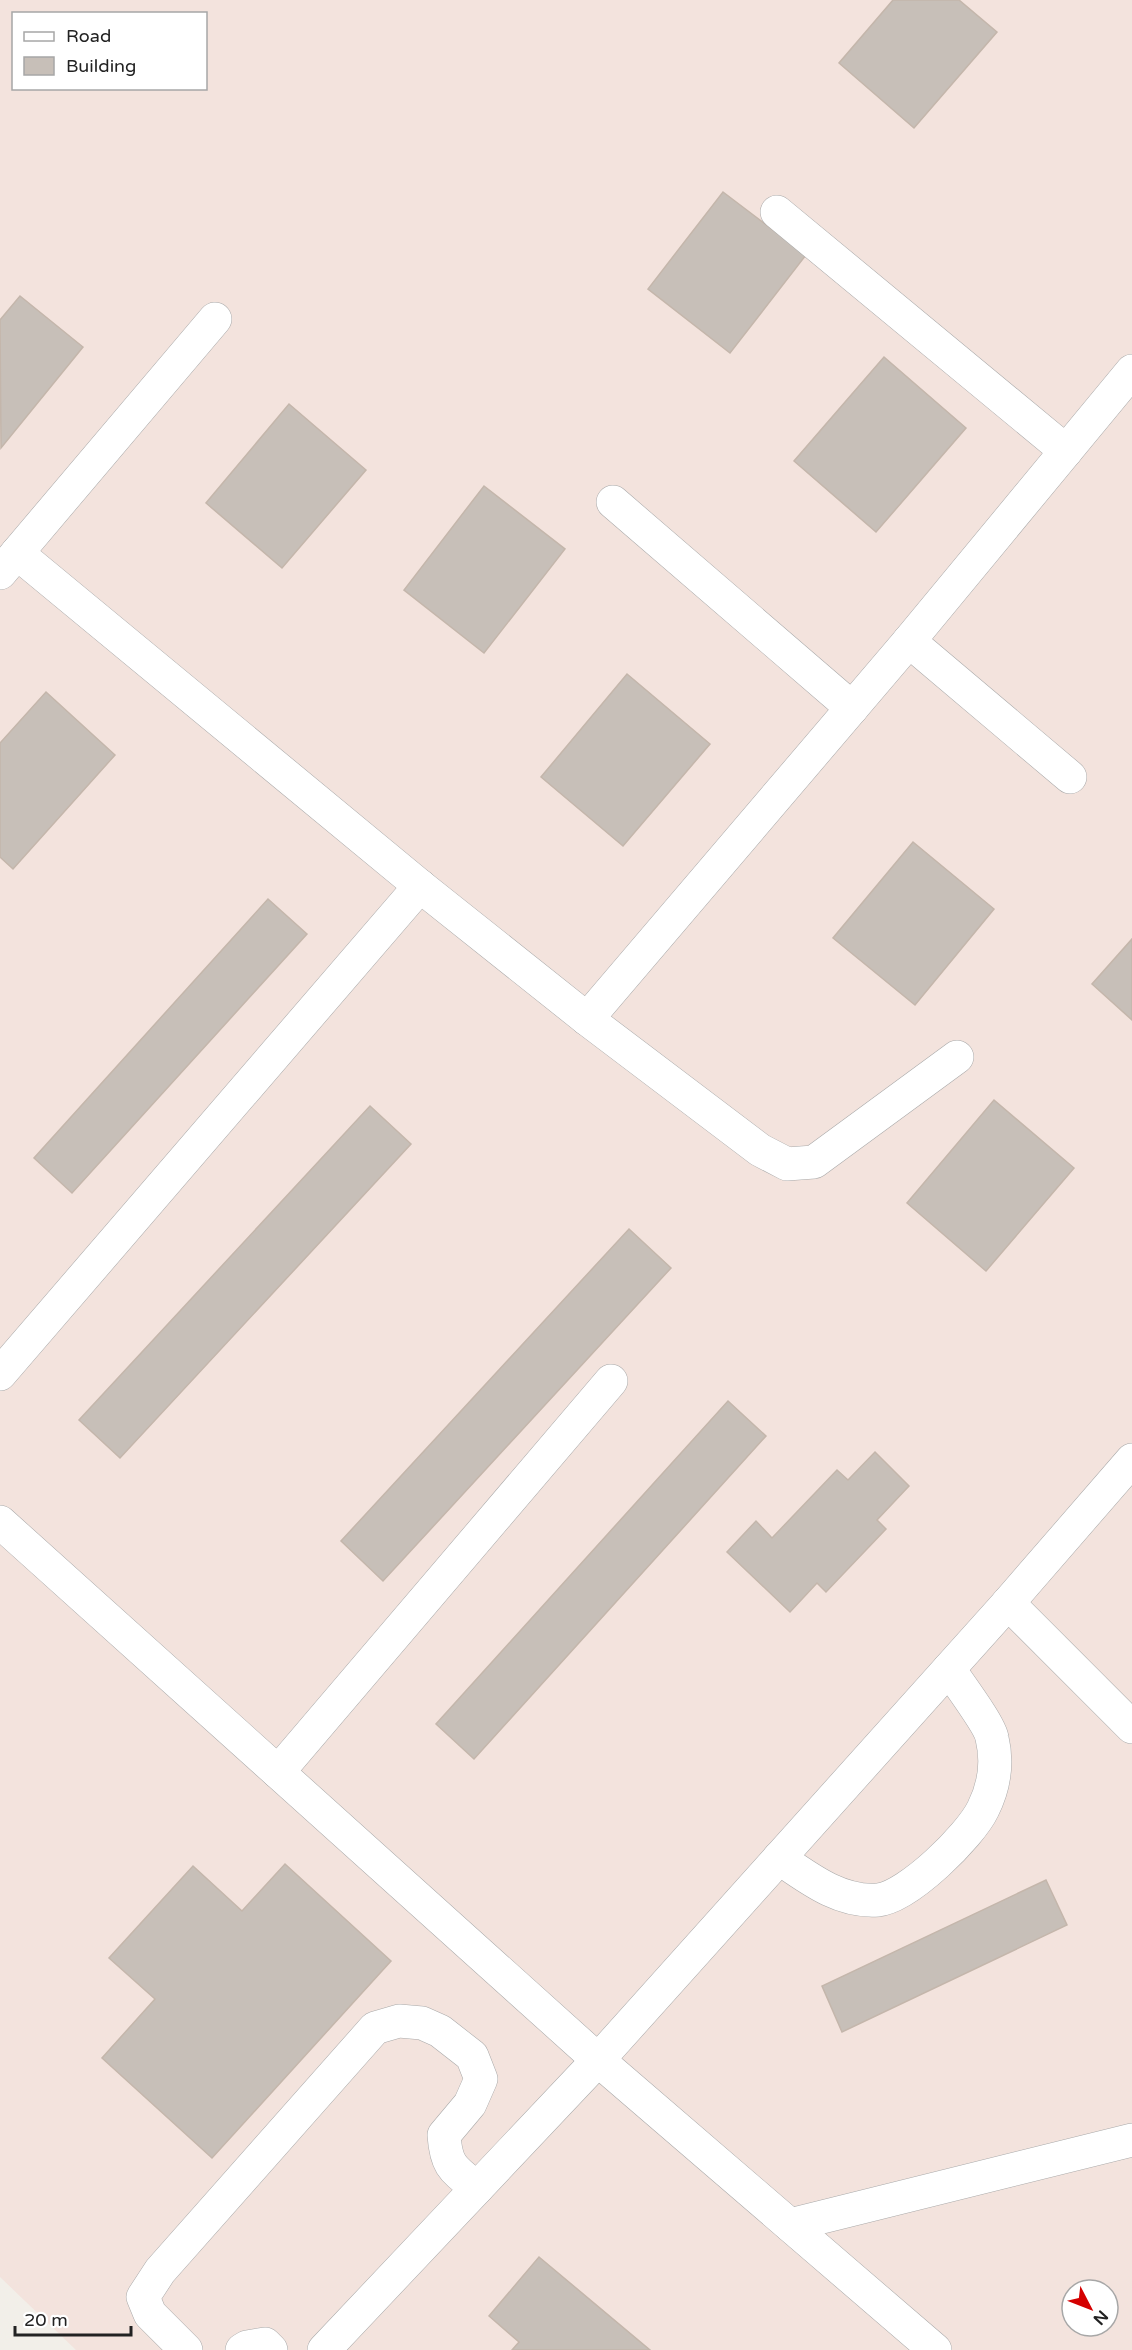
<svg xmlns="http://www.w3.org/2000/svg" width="1132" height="2350" viewBox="0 0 1132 2350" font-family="'Varela Round',sans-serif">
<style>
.military{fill:#f3e3dd;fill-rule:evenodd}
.building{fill:#c7bfb8;stroke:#c4b6ab;stroke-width:1.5}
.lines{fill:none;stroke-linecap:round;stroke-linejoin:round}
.minor-casing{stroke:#a9a9a9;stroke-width:34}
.minor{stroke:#fff;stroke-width:33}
</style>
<rect width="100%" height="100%" fill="#f2efe9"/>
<path class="military" d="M0,0H1132V2350H76L0,2277ZM14,14H206V88H14ZM1072,2290H1108V2326H1072Z"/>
<g class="building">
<polygon points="893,0 959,0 997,32 914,128 839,63"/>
<polygon points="723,192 806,255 730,353 648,289"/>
<polygon points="20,296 83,347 1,448 0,320"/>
<polygon points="884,357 966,428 876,532 794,461"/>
<polygon points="289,404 366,470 282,568 206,503"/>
<polygon points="484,486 565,549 484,653 404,590"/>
<polygon points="627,674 710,744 623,846 541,777"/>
<polygon points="46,692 115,755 13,869 0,857 0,743"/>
<polygon points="913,842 994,909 915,1005 833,938"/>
<polygon points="268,899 307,934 72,1193 34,1158"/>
<polygon points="1132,939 1132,1020 1092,984"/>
<polygon points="994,1100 1074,1168 986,1271 907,1203"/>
<polygon points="370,1106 411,1144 120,1458 79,1420"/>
<polygon points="629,1229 671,1268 383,1581 341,1541"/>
<polygon points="728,1401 766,1436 474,1759 436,1724"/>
<polygon points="875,1452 909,1486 877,1520 886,1529 826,1592 817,1583 790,1612 727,1552 756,1521 772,1538 837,1470 848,1480"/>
<polygon points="285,1864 391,1961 212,2158 102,2058 155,1999 109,1958 193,1866 242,1911"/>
<polygon points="1046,1880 1067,1925 842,2032 822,1986"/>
<polygon points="539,2257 650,2350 512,2350 519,2342 489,2316"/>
</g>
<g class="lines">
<g class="minor-casing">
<g id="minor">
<polyline points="777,212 1066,451"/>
<polyline points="613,502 852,708"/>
<polyline points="17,553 420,886 587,1019 760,1150 787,1164 814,1162 957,1057"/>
<polyline points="0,573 215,319"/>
<polyline points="909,641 1070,777"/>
<polyline points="587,1019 909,641 1132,371"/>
<polyline points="0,1374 420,886"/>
<polyline points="0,1522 598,2060 935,2350"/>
<polyline points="1008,1603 1132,1727"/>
<polyline points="278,1772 611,1381"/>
<path d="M779,1858C808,1878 840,1903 878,1900C908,1897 970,1836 983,1809C994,1787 998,1763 992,1738C990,1725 958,1683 949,1669"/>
<polyline points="790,2225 1132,2140"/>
<path d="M186,2350L150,2314L143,2297L160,2271L375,2028L399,2021L422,2023L440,2031L472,2056L481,2079L470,2104L444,2135C446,2166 453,2169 477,2188"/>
<polyline points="242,2350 247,2347 265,2344 271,2350"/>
<polyline points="324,2350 598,2060 1008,1603 1132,1460"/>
</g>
</g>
<use href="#minor" class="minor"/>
</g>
<rect x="12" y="12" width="195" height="78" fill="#ffffff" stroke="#a7a7a7" stroke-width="1.5"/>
<rect x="24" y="32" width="30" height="9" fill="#ffffff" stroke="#a7a7a7" stroke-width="1.5"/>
<text x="66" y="42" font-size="18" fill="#222222">Road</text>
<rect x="24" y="57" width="30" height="18" fill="#c7bfb8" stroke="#a7a7a7" stroke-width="1.5"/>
<text x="66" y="72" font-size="18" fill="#222222">Building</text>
<g transform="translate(1090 2308) rotate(132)"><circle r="28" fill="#ffffff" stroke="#a7a7a7" stroke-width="1.5"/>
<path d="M0-4.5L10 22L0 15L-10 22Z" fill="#d40000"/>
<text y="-9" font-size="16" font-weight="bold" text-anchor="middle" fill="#222222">N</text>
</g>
<path d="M15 2326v9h116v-9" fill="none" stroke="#222222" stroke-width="3"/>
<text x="24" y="2326" font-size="18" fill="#222222" stroke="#ffffff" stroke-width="4.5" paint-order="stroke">20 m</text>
</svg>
